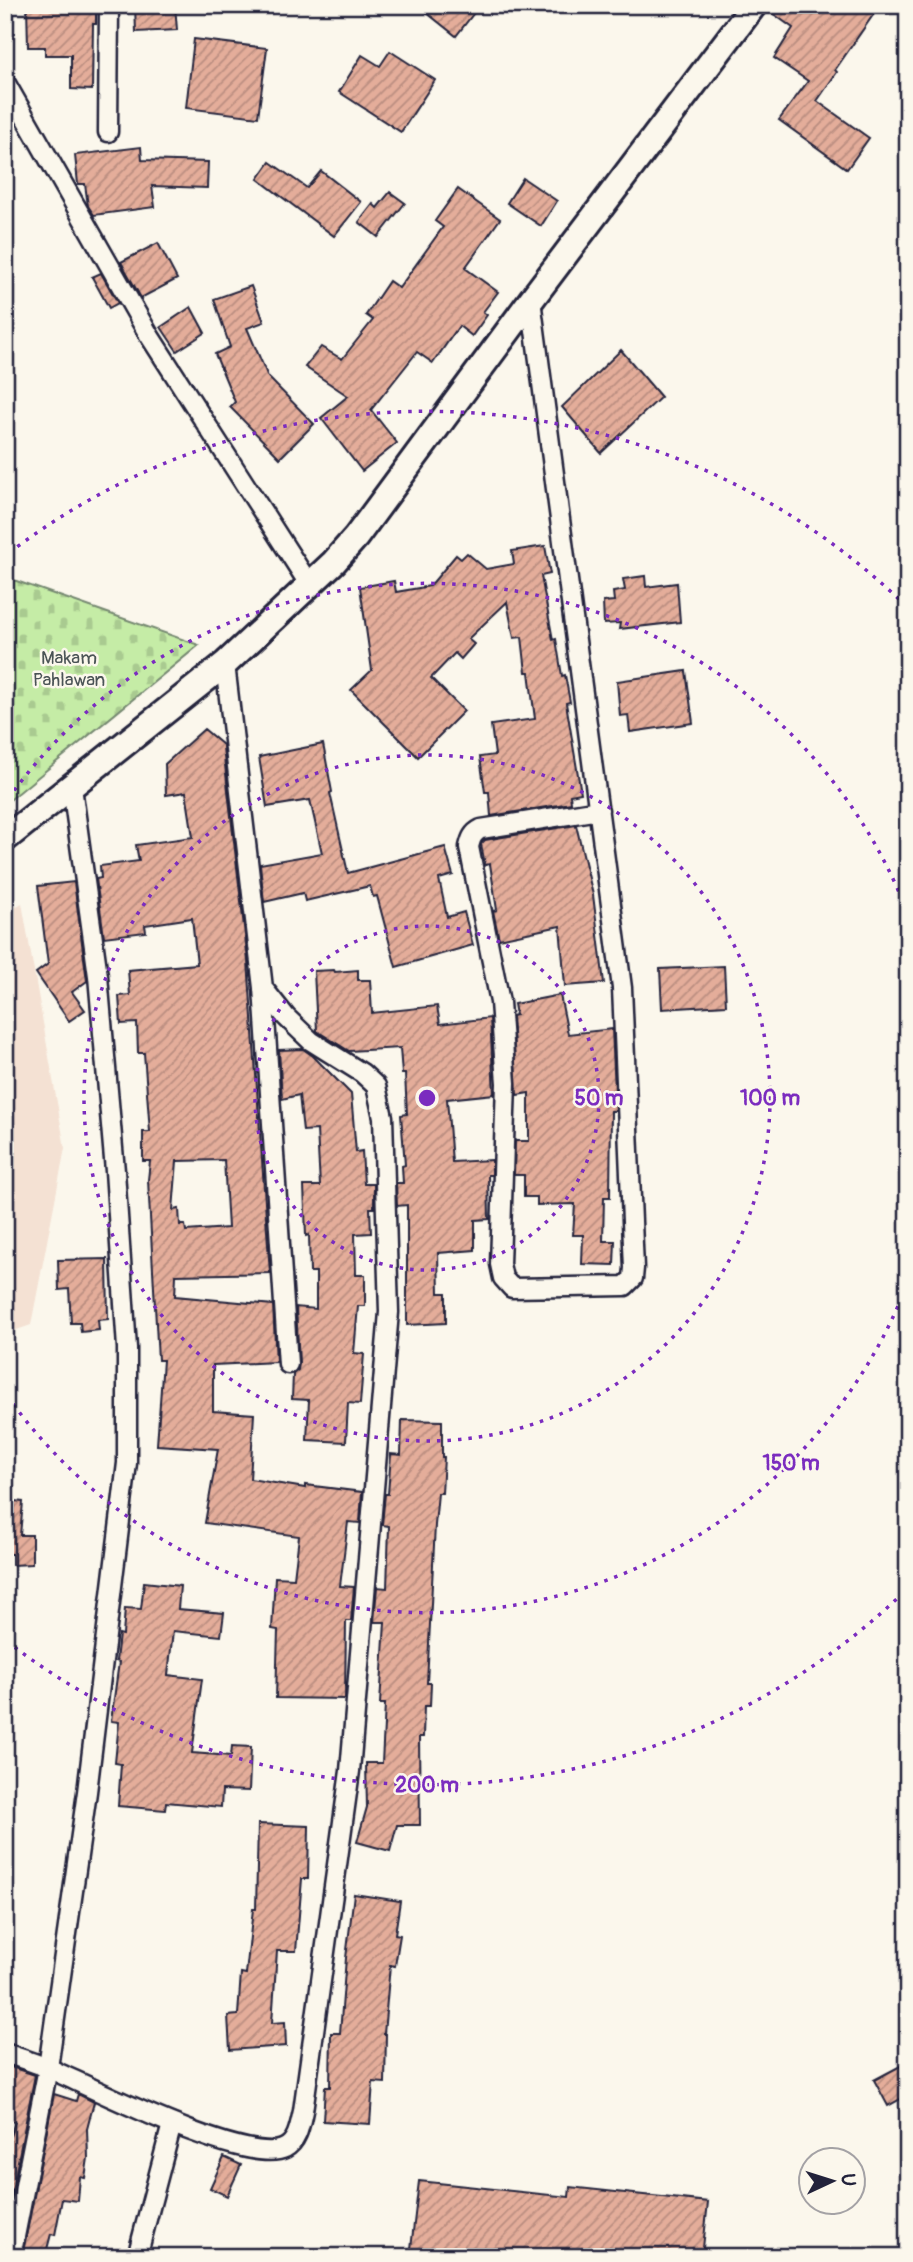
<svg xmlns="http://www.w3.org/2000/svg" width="913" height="2262" viewBox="0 0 913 2262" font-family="Pangolin,sans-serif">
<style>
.built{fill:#f4e1d3}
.cemetery{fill:url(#cemetery-stones);stroke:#748770;stroke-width:2}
.building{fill:url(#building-hatch);stroke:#22223b;stroke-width:2;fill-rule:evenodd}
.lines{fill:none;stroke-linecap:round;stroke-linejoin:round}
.minor-casing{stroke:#22223b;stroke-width:23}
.secondary-casing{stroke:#22223b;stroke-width:30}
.minor{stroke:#fbf7ec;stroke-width:18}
.secondary{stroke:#fbf7ec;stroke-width:24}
.ring{fill:none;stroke:#7b2cbf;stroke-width:3.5;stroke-dasharray:3.5 7}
.labels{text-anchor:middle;stroke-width:5;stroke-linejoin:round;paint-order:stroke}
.park-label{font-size:19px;fill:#4b5456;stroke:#fbf7ec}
.centre{fill:#7b2cbf;stroke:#fbf7ec;stroke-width:3.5}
.ring-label{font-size:21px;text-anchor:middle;font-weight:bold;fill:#7b2cbf;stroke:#fbf7ec;stroke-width:5;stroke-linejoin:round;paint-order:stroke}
</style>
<defs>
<pattern id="cemetery-stones" width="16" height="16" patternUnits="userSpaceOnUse" patternTransform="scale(1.75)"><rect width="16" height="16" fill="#c5eca6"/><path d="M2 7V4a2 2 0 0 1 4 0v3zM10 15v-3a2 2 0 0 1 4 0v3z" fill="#a9ca90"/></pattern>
<pattern id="building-hatch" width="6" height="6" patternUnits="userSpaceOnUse" patternTransform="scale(1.75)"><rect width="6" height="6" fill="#e4ad9a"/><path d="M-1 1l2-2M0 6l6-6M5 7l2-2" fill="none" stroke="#b88c7f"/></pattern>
</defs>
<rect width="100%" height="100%" fill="#fbf7ec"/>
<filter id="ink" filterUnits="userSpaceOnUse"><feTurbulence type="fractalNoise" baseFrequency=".0143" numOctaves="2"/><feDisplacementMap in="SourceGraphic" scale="14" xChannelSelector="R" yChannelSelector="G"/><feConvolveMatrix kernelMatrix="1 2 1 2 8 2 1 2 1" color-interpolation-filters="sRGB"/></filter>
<g filter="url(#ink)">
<polygon class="built" points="22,903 65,1148 31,1325 5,1334 5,913"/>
<polygon class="cemetery" points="5,577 199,645 5,804"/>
<g class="building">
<polygon points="27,5 96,5 96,24 93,24 92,90 71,89 71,55 45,55 45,47 28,47"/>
<polygon points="135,5 175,5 177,30 136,32"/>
<polygon points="417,5 480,5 456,36"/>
<polygon points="769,5 880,5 835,70 837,72 817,101 869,138 847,169 779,120 808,81 774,58 793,28 768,10"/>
<polygon points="194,39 267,48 258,117 186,108"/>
<polygon points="390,51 435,80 401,132 339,92 362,55 380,66"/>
<polygon points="141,147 142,160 208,162 207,188 152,186 155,207 94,215 88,206 85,184 78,184 75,155"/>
<polygon points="270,162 307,188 321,171 361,202 334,236 258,179"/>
<polygon points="523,178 557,201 541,226 507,203"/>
<polygon points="458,189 500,219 465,268 498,292 483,312 487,315 472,336 459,326 433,363 417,352 371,410 397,443 362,471 321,418 348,396 305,367 321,347 342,359 373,320 366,315 389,281 399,288 443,227 435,221"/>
<polygon points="390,192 405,203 378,237 359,222 373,204 377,208"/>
<polygon points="158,243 177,279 141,298 121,262"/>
<polygon points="101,273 118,303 109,308 92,277"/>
<polygon points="251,286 264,322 247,328 268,377 314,424 280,458 230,407 235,402 215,354 230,347 214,299"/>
<polygon points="191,307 205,333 177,351 161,327"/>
<polygon points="621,350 661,397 601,453 562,407"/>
<polygon points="545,546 550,574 541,576 553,640 556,639 562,676 565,675 570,702 566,703 581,793 570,795 571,803 491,816 489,792 485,792 480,757 495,755 491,725 535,719 529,672 526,672 522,637 514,638 507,602 468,639 474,644 461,659 455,653 431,678 464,711 418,757 351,690 372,670 360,587 394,581 396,592 430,586 456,555 461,559 467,553 486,569 514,564 512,551"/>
<polygon points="645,576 646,587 677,583 680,622 619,629 620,623 604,624 603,602 614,601 613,592 625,590 623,579"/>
<polygon points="686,671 693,723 630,732 628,715 620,716 617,681"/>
<path d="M204,729L223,745V748L248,961L270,1273L176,1275L175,1296L273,1305L276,1362L213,1365V1411L254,1414L250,1479L305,1488V1485L362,1492L360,1523L348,1522L340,1586L354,1587L351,1621H346L345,1699L276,1698L278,1630L272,1629L275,1577L294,1578L299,1536L205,1523L218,1449L157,1445L163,1360H158L148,1180L150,1161H143V1132H150L144,1053H138L137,1023L121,1024L119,996L130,995L128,970L197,964L192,918L145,925L146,932L104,937L96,879L101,878L100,866L139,861L136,845L193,837L186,792L166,795L165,764ZM224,1160L228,1228L186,1231L185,1225H180L179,1209L173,1210L177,1161Z"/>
<polygon points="323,744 332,792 330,793 348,873 445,847 453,875 439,879 447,917 464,912 473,945 396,967 377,896 373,897 370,886 305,901 303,893 264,902 260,864 322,853 310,800 267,807 259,757"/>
<polygon points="576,825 593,895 604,983 565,986 560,926 499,939 493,911 497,910 490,864 485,865 481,844 485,840"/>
<polygon points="74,882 87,981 72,992 85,1010 69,1021 36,973 48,964 38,886"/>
<polygon points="724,966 726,1005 662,1009 660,969"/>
<polygon points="334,970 335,972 358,970 358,980 370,980 372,1013 437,1006 440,1024 490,1018 494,1094 447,1099 452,1162 492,1160 492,1175 488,1175 489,1219 475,1220 475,1250 438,1253 439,1293 446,1293 446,1323 407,1325 407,1205 397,1206 396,1183 403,1183 402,1166 405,1165 401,1115 407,1114 405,1074 402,1074 400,1048 349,1051 317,1031 314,971"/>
<polygon points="560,995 568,1034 612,1029 616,1111 611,1111 610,1197 604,1197 603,1241 615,1241 614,1265 582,1264 583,1235 573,1235 575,1204 537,1205 537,1197 524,1197 524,1175 514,1175 515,1141 529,1141 529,1093 517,1095 512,1016 516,1015 514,1004"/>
<polygon points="303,1049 313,1056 351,1094 356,1152 362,1151 364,1184 374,1184 374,1208 370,1208 371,1233 355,1234 356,1275 365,1275 365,1306 358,1306 354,1353 364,1354 360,1404 348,1403 346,1442 307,1440 309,1400 292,1399 293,1374 298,1370 299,1363 296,1307 316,1309 316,1272 310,1272 309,1235 306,1236 304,1186 320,1186 317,1130 303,1131 299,1095 282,1099 279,1050"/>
<polygon points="107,1259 108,1319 98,1320 99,1330 81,1332 80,1323 71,1323 69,1289 59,1290 58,1260"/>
<polygon points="402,1420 442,1421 442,1457 444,1457 442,1493 438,1493 435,1525 427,1683 431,1683 430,1706 424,1706 423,1737 419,1737 420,1825 397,1825 390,1851 357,1842 367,1807 366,1763 382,1763 385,1704 380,1704 385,1622 374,1622 377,1587 387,1588 389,1526 382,1525 385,1494 388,1494 391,1454 401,1455"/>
<polygon points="5,1500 23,1502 20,1535 32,1535 32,1564 12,1565 12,1554 5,1554"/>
<polygon points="144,1582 180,1586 178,1609 224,1613 221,1636 173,1631 168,1675 202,1679 192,1753 231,1756 232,1746 251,1747 249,1791 222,1790 221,1807 166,1802 165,1810 118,1806 121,1764 115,1763 119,1722 111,1721 119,1662 116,1661 119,1634 123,1635 125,1608 141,1609"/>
<polygon points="258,1824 309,1826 308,1879 302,1879 296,1951 277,1951 272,2023 285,2022 286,2046 230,2050 228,2016 238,2015 241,1973 246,1974 253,1909 256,1909"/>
<polygon points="354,1894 400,1901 395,1934 400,1935 395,1966 390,1965 384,2034 386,2034 385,2083 373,2082 370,2124 323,2121 325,2087 330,2087 331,2033 340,2033 346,1958"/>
<polygon points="908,2062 908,2095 888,2106 874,2080"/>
<polygon points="5,2065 35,2075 5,2227 5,2151 15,2122 5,2120"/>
<polygon points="54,2094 76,2101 78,2094 94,2102 87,2129 88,2158 85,2178 80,2177 78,2201 62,2199 55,2235 51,2234 45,2257 23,2252"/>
<polygon points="224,2157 241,2165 227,2196 210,2188"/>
<polygon points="419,2181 569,2197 570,2187 708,2202 702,2257 410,2257"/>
</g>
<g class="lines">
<g class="minor-casing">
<g id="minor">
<polyline points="5,82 149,335 309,584"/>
<polyline points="108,132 109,5"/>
<path d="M531,300L622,988L634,1268L633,1278L625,1286L512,1288L503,1278L500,1264L506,1083L500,1002L469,847C471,838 473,833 481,829L599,810"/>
<polyline points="263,988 288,1364"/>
<path d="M5,2053C20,2058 36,2063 50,2069C91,2087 248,2167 285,2148C298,2141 300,2124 303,2111L350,1771L389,1312L383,1117L376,1086L362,1073L311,1041L286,1017L263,988L225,664"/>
<polyline points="11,2257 48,2068 87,1792 127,1463 127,1348 115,1171 98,976 72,787"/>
<polyline points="137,2257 172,2124"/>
</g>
</g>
<g class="secondary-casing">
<polyline id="secondary" points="5,839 225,664 334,562 356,537 531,300 754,5"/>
</g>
<use href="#minor" class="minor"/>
<use href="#secondary" class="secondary"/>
</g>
</g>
<g class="ring">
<circle cx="427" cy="1098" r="172"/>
<circle cx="427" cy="1098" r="343"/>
<path d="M906 1287A515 515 0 0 1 8 1397M8 799A515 515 0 0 1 906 909"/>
<path d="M904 1592A687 687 0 0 1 9 1643M9 553A687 687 0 0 1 904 604"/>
</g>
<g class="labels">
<g class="park-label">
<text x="69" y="664">Makam<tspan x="69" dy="22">Pahlawan</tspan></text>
</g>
</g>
<circle cx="427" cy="1098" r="10" class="centre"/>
<g class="ring-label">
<text x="599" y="1105">50 m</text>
<text x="770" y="1105">100 m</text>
<text x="791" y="1470">150 m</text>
<text x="427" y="1792">200 m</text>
</g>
<rect width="913" height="2262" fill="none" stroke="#fbf7ec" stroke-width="28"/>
<rect x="14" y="14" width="885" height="2234" fill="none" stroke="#22223b" stroke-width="2.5" filter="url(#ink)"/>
<g transform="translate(832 2181) rotate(86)"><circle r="33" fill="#fbf7ec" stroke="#a4a2a5" stroke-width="2"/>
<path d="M0-5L12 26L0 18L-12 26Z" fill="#22223b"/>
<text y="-10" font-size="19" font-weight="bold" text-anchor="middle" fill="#22223b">U</text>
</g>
</svg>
